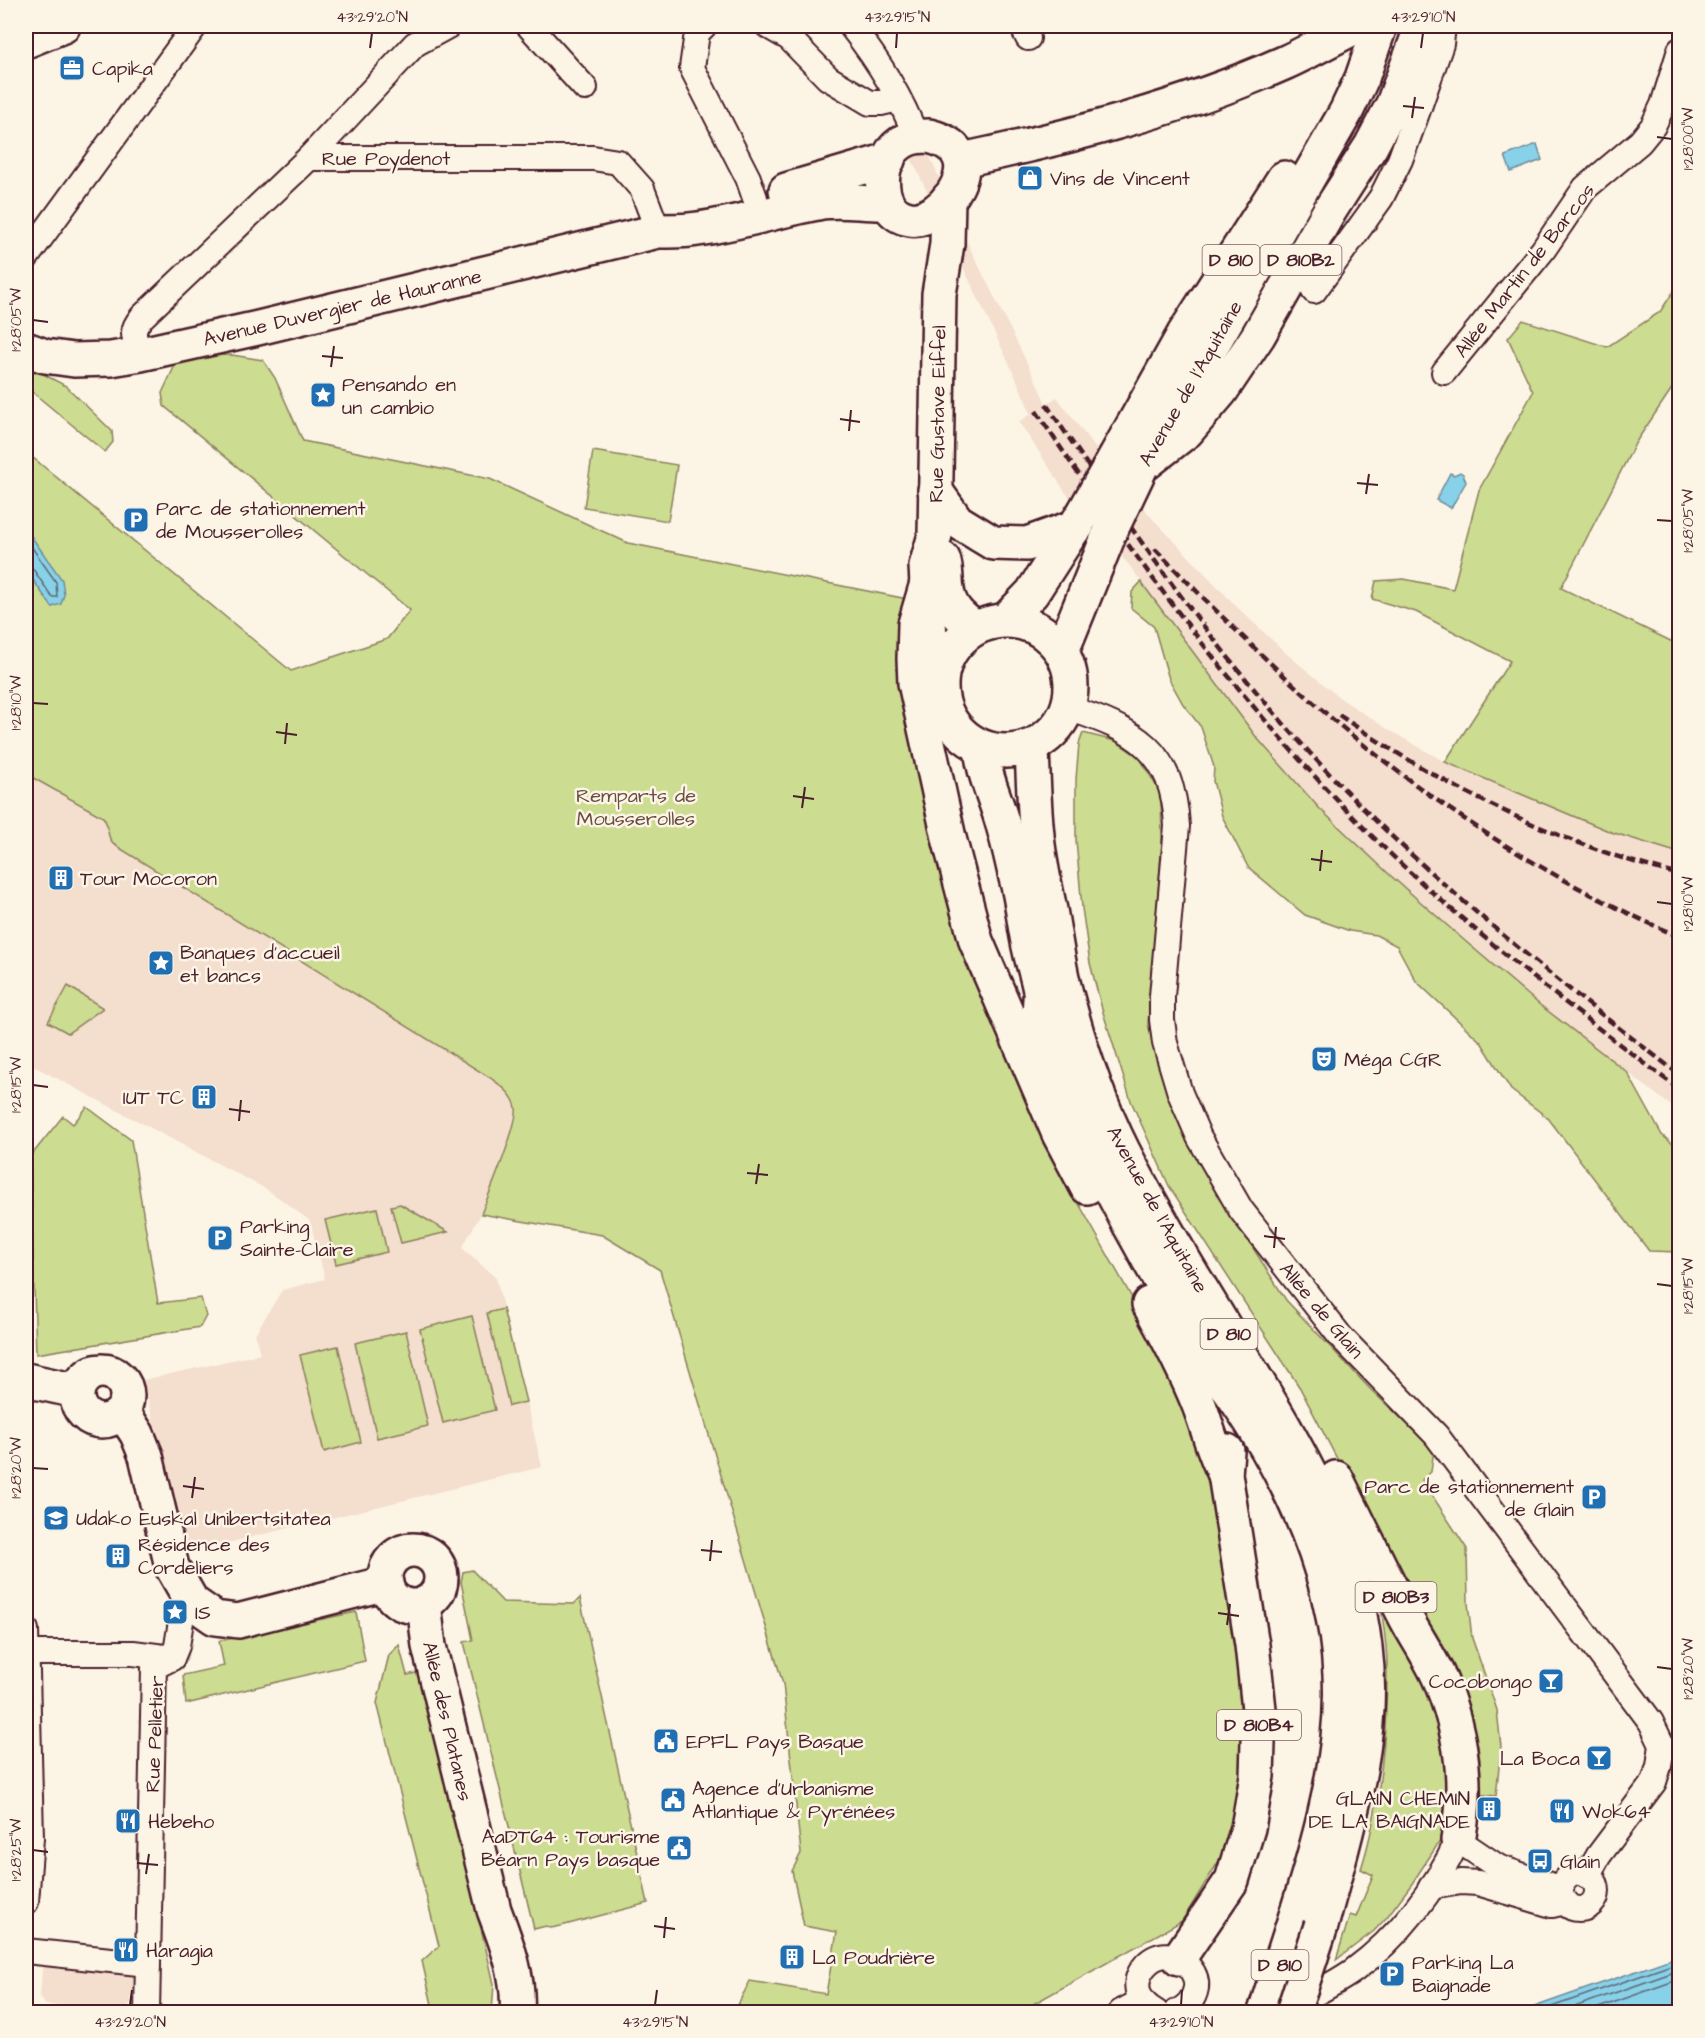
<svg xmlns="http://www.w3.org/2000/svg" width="1705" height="2038" viewBox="0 0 1705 2038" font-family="'Architects Daughter',sans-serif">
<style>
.built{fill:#f4dece}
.green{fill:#ccdc90;stroke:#8b7e5e;stroke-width:1.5}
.water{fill:#87d2e8;stroke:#6f8a9c;stroke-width:1.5}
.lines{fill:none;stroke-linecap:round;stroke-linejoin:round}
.shore{stroke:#626777;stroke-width:1.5}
.street-casing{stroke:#4a1f2b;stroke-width:28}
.secondary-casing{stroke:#4a1f2b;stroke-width:38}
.primary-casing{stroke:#4a1f2b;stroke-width:38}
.street{stroke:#fcf5e5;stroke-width:24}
.secondary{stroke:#fcf5e5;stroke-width:33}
.primary{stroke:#fcf5e5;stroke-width:33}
.rail{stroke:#4a1f2b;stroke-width:4.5;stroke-dasharray:9 4.5;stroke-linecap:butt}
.primary-bridge-casing{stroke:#4a1f2b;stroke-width:38;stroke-linecap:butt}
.primary-bridge{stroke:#fcf5e5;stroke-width:33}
.ticks{fill:none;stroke:#4a1f2b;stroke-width:2}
.labels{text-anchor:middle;stroke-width:5;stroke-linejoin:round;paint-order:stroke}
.shield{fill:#fcf5e5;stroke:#7f5f63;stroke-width:1.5}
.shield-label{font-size:18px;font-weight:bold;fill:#4a1f2b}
.poi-label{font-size:20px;fill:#4a1f2b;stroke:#fcf5e5;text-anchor:start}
.street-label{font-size:20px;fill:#4a1f2b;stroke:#fcf5e5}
.park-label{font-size:20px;fill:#6a4e44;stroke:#fcf5e5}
.neatline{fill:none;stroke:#4a1f2b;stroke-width:2}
.ticks-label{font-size:15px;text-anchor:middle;fill:#4a1f2b}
</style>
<rect width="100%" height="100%" fill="#fcf5e5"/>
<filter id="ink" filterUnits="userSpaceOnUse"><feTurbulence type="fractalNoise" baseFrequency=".0167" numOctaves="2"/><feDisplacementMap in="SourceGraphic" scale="12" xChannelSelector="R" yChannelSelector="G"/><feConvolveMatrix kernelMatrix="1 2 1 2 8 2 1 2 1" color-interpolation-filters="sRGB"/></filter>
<g filter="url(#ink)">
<g class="built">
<polygon points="848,26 867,26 930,157 969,246 1036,381 1046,404 1057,397 1093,445 1153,519 1238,608 1287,654 1340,698 1389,730 1445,762 1611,832 1679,853 1679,1112 1540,1005 1391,876 1319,808 1257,738 1129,565 1066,493 1019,422 1031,414 1016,378"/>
<polygon points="26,774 103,817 108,824 109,839 113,844 489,1077 508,1091 516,1109 512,1130 481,1214 462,1248 496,1278 542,1467 186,1553 143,1380 260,1354 255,1334 282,1290 325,1279 310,1221 282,1200 266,1189 26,1062"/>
<polygon points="43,1955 135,1966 132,2003 125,2010 46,2005 40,1998"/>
</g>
<g class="green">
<polygon points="1679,283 1679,378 1636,442 1561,588 1679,645 1679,853 1611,832 1445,762 1510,661 1416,612 1372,599 1376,581 1404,579 1453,589 1479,490 1533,392 1508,338 1523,320 1607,347 1660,312"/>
<path d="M232,355L263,360L275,378L303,441L490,479L628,543L907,599L945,885L992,1022L1008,1047L1074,1195L1149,1328L1199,1442L1213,1491L1235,1634L1241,1717L1242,1781L1238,1802L1220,1859L1182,1921L1019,2012H734L750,1981L826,1994L837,1932L804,1926L792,1871L801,1853L783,1684L660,1270L602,1235L481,1214C488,1196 519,1124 516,1108C513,1093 501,1086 489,1077L113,844C105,834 111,828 103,817L26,774V452L291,671L387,639L410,610L164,406L162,393L176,363L196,356Z"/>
<polygon points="30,367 66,386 112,431 113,442 105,452 26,387 26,369"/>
<polygon points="593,451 677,465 668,521 584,507"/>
<polygon points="1141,582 1257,738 1319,808 1391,876 1465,941 1540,1005 1627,1072 1662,1135 1679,1149 1679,1252 1649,1251 1548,1118 1511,1090 1481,1042 1416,981 1397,946 1376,935 1350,931 1305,915 1248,867 1222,816 1213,781 1214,767 1201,727 1183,704 1169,679 1154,627 1131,608 1132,592"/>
<polygon points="1083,733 1115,741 1140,758 1161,794 1162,842 1148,1024 1166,1090 1202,1168 1286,1300 1372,1391 1434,1449 1431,1472 1422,1480 1467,1549 1468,1603 1472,1638 1497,1710 1501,1747 1496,1796 1476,1794 1437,1650 1300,1388 1169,1186 1131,1101 1102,1009 1090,963 1082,908 1076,840 1076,779 1079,744"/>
<polygon points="68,986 103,1008 68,1033 48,1022"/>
<polygon points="87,1107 131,1140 158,1303 201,1298 206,1316 200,1327 36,1354 30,1157 63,1116 73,1124"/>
<polygon points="400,1204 448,1232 401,1243 391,1206"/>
<polygon points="377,1208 387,1252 336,1264 325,1220"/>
<polygon points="503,1309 526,1402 509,1406 487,1313"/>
<polygon points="472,1316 495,1410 443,1423 420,1329"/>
<polygon points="406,1331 428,1426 377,1438 355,1343"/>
<polygon points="338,1346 361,1442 324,1452 300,1355"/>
<polygon points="472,1570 503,1602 574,1604 580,1598 648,1903 561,1926 551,1928 546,1926 534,1929 464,1642 473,1640 461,1582 463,1572"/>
<path d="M1378,1589L1434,1694L1452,1788L1444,1835L1411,1885L1387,1917L1374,1931L1336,1960L1350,1915L1356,1917L1373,1875L1361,1869C1380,1810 1387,1730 1387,1667C1387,1641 1382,1615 1378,1589Z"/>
<polygon points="356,1612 365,1661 186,1704 183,1675 224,1666 219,1641"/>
<polygon points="399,1645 407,1675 420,1672 489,1962 494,1984 492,2012 470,2012 442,2007 433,2009 422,1961 439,1946 377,1703 389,1655"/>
</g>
<g class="water">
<polygon points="1537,144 1542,160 1511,172 1505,156"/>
<polygon points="1460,472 1463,474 1466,482 1451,508 1436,500 1450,473 1454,475"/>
<polygon points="26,529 62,580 64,595 61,604 52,607 26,570"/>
<polygon points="1679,1956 1679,2012 1520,2012"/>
</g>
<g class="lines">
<g class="shore">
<polyline points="26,539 56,582 57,597 52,597 33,569 26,566"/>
<polyline points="1537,2012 1680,1962"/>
<polyline points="1560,2012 1680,1970"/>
<polyline points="1587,2012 1680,1979"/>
</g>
<g class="street-casing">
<g id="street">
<polyline points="529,26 585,88"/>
<polyline points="704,26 697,33 692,68 748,178 755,198"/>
<polyline points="768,26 789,38 828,78 870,103 881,103 898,99"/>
<path d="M851,26C877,59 901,97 916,137"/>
<polyline points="1022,26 1028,38"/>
<polyline points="309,158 415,44 448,26"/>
<polyline points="26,258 195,26"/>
<polyline points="1314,291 1381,198 1400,160 1417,113 1441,44 1443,26"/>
<path d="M141,354C134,337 129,332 142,317L309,158H593L618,162L642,189L658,231"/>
<polyline points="1444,372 1543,250 1585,188 1640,142 1653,126 1663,105 1680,50"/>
<path d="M1068,708C1135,730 1173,749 1177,826L1162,996V1020L1165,1043L1180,1093L1199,1137L1241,1210L1340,1336L1436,1435L1651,1722L1662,1745L1659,1766L1654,1782L1599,1855L1587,1876"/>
<polyline points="26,1630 31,1838 26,1902"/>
<polyline points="27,1653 133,1653 172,1658"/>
<circle cx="1579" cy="1891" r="18"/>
<polyline points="1431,1887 1461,1882 1478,1883 1552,1905 1565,1902"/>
<polyline points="26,1951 148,1964"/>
<path d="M1289,2007C1310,1996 1333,1985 1353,1971C1398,1938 1435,1890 1458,1840L1498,1867L1561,1889"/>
<polyline points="147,2012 154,1667 172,1658 177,1646 182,1615 192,1602"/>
<polyline points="1121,2012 1142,2001"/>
<path d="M1156,2012C1110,1987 1160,1931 1189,1967C1194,1973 1197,1981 1196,1988C1194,2000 1186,2008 1176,2012"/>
</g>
</g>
<g class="secondary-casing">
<g id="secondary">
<polyline points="26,41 63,26"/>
<path d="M929,136C998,153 941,225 910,219C873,213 875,154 906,140C914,136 921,136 929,136Z"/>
<path d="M962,160C1071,137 1182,108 1284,63C1309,52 1332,38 1357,26"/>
<polyline points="786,190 888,160"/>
<path d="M26,349L45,356L74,360L111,359L141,354L258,328L658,231C668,231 680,231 690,230C735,225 778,210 822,202C844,199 865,204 886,203"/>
<polyline points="935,490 957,521 993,543 1027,544 1077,526"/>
<path d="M943,559C947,569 945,579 947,589C949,608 961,618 975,628"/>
<polyline points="944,666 935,655 930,639 926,566 935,535 939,294 947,244 948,199"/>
<circle cx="102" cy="1396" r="25"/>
<polyline points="26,1380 77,1391"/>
<polyline points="122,1411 137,1434 146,1456 172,1567 192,1602 215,1618 238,1621 386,1583"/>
<circle cx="413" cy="1578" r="28"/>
<path d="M424,1604L429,1646L494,1910C506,1942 520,1977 517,2012"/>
</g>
</g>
<g class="primary-casing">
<g id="primary">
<polyline points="1123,443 1184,334 1284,178"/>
<polyline points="1153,448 1346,112 1362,78 1380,26"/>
<polyline points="1141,467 1187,431 1221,391 1258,336 1330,210 1371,146 1393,104 1422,26"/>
<polyline points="927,583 915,624 914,659 915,683 949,838 976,941 1059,1134 1087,1187"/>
<polyline points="1006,620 1032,593 1083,514"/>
<circle cx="1006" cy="686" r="65"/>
<polyline points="1062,651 1111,530"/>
<path d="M981,747C983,774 996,799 1003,825C1008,842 1012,860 1016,878C1023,902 1024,927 1030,951C1033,965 1038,978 1040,991C1041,1000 1038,1009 1040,1018C1060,1086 1095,1161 1129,1224C1151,1263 1172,1304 1197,1342C1215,1371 1236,1398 1254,1427C1301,1502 1336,1586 1340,1675C1346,1784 1297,1909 1265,2012"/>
<path d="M1032,747C1033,776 1034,806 1037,835C1039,860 1045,885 1050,910C1055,936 1058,964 1065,990C1079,1045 1098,1101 1123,1151C1158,1220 1200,1287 1240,1353C1298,1448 1351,1534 1365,1647C1377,1742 1345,1835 1321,1926"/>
<path d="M1149,1304C1167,1336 1185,1370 1199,1405C1208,1428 1213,1452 1225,1474"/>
<path d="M1336,1478C1359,1524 1382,1571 1406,1618C1417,1639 1432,1660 1441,1682C1462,1734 1469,1786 1458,1840"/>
<polyline points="1179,1958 1232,1880 1248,1828 1257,1776 1259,1709 1252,1645 1225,1474 1227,1451"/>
</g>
</g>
<use href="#street" class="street"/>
<use href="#secondary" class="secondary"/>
<use href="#primary" class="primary"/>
<g class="rail">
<path d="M1046,404C1138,540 1233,677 1349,794C1450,897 1565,987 1680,1075"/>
<path d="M1036,411C1135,560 1243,707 1370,834C1463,926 1575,1011 1680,1090"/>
<path d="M1155,549C1225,620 1295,691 1374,753C1466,826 1571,890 1680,937"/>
<path d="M1339,715C1443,787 1556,843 1680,875"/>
</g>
<g class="primary-bridge-casing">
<g id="primary-bridge">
<polyline points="1083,514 1123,443"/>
<polyline points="1111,530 1141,467"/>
<polyline points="1293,2012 1321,1926"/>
</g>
</g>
<use href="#primary-bridge" class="primary-bridge"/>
</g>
</g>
<path class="ticks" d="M370,48L372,33M896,48L897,33M1421,48L1423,33M1403,106L1424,108M1412,118L1415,97M1657,137L1672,139M33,320L48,322M322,356L343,358M331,367L334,346M840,419L860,422M849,431L851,410M1357,483L1378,485M1366,494L1369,474M1657,520L1672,521M33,703L48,704M276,732L297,735M285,744L287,723M793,796L814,799M802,808L805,787M1311,859L1332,862M1320,871L1322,850M1657,902L1672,904M33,1085L48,1087M229,1109L250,1112M239,1121L241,1100M747,1173L768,1175M756,1184L759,1164M1264,1236L1285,1239M1274,1248L1276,1227M1657,1284L1672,1286M33,1468L48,1469M183,1486L204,1489M192,1498L195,1477M701,1550L722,1552M710,1561L712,1540M1218,1613L1239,1616M1227,1625L1230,1604M1657,1667L1672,1669M33,1850L48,1852M137,1863L158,1865M146,1874L149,1854M654,1926L675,1929M664,1938L666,1917M130,2005L132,1990M655,2005L657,1990M1181,2005L1182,1990"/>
<defs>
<g id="office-square" transform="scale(1.35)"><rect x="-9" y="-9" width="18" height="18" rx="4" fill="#1f6fb2" stroke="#fcf5e5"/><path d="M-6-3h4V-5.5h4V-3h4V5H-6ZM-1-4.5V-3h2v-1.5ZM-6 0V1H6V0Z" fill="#fff"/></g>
<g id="shop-square" transform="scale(1.35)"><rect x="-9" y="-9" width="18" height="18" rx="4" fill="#1f6fb2" stroke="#fcf5e5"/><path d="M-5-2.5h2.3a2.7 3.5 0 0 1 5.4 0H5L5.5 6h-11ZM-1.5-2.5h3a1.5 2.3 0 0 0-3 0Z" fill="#fff"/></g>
<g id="sight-square" transform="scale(1.35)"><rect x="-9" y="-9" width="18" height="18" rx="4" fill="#1f6fb2" stroke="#fcf5e5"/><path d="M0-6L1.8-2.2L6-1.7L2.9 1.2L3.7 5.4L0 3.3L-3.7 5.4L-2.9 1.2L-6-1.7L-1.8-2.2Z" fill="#fff"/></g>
<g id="parking-square" transform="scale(1.35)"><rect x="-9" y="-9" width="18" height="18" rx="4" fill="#1f6fb2" stroke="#fcf5e5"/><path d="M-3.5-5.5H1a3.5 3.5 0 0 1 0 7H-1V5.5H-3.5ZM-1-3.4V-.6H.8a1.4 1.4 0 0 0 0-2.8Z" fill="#fff"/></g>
<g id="building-square" transform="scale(1.35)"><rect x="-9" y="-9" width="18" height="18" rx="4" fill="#1f6fb2" stroke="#fcf5e5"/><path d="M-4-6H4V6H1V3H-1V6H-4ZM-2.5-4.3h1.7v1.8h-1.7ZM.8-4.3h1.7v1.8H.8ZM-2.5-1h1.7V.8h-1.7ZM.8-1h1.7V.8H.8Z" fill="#fff"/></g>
<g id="theatre-square" transform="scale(1.35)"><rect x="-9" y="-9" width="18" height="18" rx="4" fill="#1f6fb2" stroke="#fcf5e5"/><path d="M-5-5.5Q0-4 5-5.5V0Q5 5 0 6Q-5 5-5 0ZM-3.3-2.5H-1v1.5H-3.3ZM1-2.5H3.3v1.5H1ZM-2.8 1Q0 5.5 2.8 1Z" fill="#fff"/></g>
<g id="university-square" transform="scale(1.35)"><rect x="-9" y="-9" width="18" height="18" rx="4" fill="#1f6fb2" stroke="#fcf5e5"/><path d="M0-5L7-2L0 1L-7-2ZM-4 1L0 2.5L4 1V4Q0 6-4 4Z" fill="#fff"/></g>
<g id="bar-square" transform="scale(1.35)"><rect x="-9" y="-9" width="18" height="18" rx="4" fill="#1f6fb2" stroke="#fcf5e5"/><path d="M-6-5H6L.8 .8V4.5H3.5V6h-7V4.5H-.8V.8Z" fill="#fff"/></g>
<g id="civic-square" transform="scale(1.35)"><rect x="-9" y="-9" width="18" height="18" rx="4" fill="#1f6fb2" stroke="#fcf5e5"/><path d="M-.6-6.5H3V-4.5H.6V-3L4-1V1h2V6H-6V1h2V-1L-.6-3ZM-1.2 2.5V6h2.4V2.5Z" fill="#fff"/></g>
<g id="restaurant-square" transform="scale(1.35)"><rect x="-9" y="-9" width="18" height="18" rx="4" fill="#1f6fb2" stroke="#fcf5e5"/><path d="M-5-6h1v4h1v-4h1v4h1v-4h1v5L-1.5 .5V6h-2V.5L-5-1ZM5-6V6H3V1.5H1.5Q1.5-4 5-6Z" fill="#fff"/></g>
<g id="bus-square" transform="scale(1.35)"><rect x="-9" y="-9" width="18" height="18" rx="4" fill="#1f6fb2" stroke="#fcf5e5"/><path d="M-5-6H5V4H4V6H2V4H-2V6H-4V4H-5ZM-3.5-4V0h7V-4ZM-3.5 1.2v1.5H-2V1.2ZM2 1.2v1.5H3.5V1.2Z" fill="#fff"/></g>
</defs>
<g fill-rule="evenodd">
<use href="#office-square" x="72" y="68"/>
<use href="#shop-square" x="1030" y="178"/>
<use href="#sight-square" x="323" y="395"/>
<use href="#parking-square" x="136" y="520"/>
<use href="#building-square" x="61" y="878"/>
<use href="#sight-square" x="161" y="963"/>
<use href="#theatre-square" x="1324" y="1059"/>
<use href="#building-square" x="204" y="1097"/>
<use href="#parking-square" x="220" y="1238"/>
<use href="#parking-square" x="1594" y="1497"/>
<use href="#university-square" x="56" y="1518"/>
<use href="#building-square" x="118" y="1556"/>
<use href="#sight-square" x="175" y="1612"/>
<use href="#bar-square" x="1551" y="1681"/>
<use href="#civic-square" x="666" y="1741"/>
<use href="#bar-square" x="1599" y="1758"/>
<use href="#civic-square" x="673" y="1800"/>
<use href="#building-square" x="1489" y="1809"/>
<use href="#restaurant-square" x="1562" y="1811"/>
<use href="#restaurant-square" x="128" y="1821"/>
<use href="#civic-square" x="679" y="1848"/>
<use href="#bus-square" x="1540" y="1861"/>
<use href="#restaurant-square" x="126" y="1950"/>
<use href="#building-square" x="792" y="1957"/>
<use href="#parking-square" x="1392" y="1974"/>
</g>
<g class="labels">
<g class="shield">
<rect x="1202.5" y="245" width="57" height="30" rx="4.5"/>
<rect x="1260.5" y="245" width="81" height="30" rx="4.5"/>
<rect x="1200.5" y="1319" width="57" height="30" rx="4.5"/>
<rect x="1355.5" y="1582" width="81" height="30" rx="4.5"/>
<rect x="1217" y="1710" width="84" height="30" rx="4.5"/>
<rect x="1251.5" y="1950" width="57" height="30" rx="4.5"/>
</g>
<g class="shield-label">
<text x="1231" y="266">D 810</text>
<text x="1301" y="266">D 810B2</text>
<text x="1229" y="1340">D 810</text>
<text x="1396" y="1603">D 810B3</text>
<text x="1259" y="1731">D 810B4</text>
<text x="1280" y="1971">D 810</text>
</g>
<g class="poi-label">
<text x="92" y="75">Capika</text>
<text x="1050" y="185">Vins de Vincent</text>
<text x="342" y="391">Pensando en<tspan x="342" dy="23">un cambio</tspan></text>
<text x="156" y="515">Parc de stationnement<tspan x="156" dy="23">de Mousserolles</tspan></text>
<text x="80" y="885">Tour Mocoron</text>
<text x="180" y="959">Banques d'accueil<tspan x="180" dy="23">et bancs</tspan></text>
<text x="1344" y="1066">Méga CGR</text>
<text x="184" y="1104" text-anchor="end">IUT TC</text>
<text x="240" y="1233">Parking<tspan x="240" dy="23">Sainte-Claire</tspan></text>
<text x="1574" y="1493" text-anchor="end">Parc de stationnement<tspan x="1574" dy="23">de Glain</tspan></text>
<text x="76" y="1525">Udako Euskal Unibertsitatea</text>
<text x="138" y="1551">Résidence des<tspan x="138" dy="23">Cordeliers</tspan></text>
<text x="195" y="1619">IS</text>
<text x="1532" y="1688" text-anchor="end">Cocobongo</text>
<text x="686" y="1748">EPFL Pays Basque</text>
<text x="1580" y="1765" text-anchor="end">La Boca</text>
<text x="692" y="1795">Agence d'Urbanisme<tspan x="692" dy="23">Atlantique &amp; Pyrénées</tspan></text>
<text x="1470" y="1805" text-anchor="end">GLAIN CHEMIN<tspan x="1470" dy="23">DE LA BAIGNADE</tspan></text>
<text x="1582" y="1818">Wok64</text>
<text x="148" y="1828">Hebeho</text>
<text x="660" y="1843" text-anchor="end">AaDT64 : Tourisme<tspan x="660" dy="23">Béarn Pays basque</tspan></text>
<text x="1560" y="1868">Glain</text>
<text x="146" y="1957">Haragia</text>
<text x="812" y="1964">La Poudrière</text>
<text x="1412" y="1969">Parking La<tspan x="1412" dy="23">Baignade</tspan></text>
</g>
<g class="street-label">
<text x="386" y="165">Rue Poydenot</text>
<text transform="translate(1524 270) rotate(-52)" y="7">Allée Martin de Barcos</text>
<text transform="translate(342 307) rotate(-13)" y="7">Avenue Duvergier de Hauranne</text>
<text transform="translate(1190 383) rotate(-60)" y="7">Avenue de l'Aquitaine</text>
<text transform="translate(937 414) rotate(-89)" y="7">Rue Gustave Eiffel</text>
<text transform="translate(1158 1209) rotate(61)" y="7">Avenue de l'Aquitaine</text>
<text transform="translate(1322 1310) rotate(50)" y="7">Allée de Glain</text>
<text transform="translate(448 1721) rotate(77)" y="7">Allée des Platanes</text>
<text transform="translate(154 1734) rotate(-88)" y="7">Rue Pelletier</text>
</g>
<g class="park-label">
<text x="636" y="802">Remparts de<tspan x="636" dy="23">Mousserolles</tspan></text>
</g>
</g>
<rect width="1705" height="2038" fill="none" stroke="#fcf5e5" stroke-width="66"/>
<rect x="33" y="33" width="1639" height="1972" class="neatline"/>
<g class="ticks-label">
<text x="372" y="22">43°29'20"N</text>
<text x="897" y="22">43°29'15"N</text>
<text x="1423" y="22">43°29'10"N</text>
<text transform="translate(1688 139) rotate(-90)" y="5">1°28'00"W</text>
<text transform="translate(16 320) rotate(-90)" y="5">1°28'05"W</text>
<text transform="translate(1688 521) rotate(-90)" y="5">1°28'05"W</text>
<text transform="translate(16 703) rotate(-90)" y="5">1°28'10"W</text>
<text transform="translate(1688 904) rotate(-90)" y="5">1°28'10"W</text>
<text transform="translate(16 1085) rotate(-90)" y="5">1°28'15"W</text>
<text transform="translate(1688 1286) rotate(-90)" y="5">1°28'15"W</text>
<text transform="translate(16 1468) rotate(-90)" y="5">1°28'20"W</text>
<text transform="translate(1688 1669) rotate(-90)" y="5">1°28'20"W</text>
<text transform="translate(16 1850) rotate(-90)" y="5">1°28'25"W</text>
<text x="130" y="2027">43°29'20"N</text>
<text x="655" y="2027">43°29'15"N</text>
<text x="1181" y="2027">43°29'10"N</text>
</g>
</svg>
